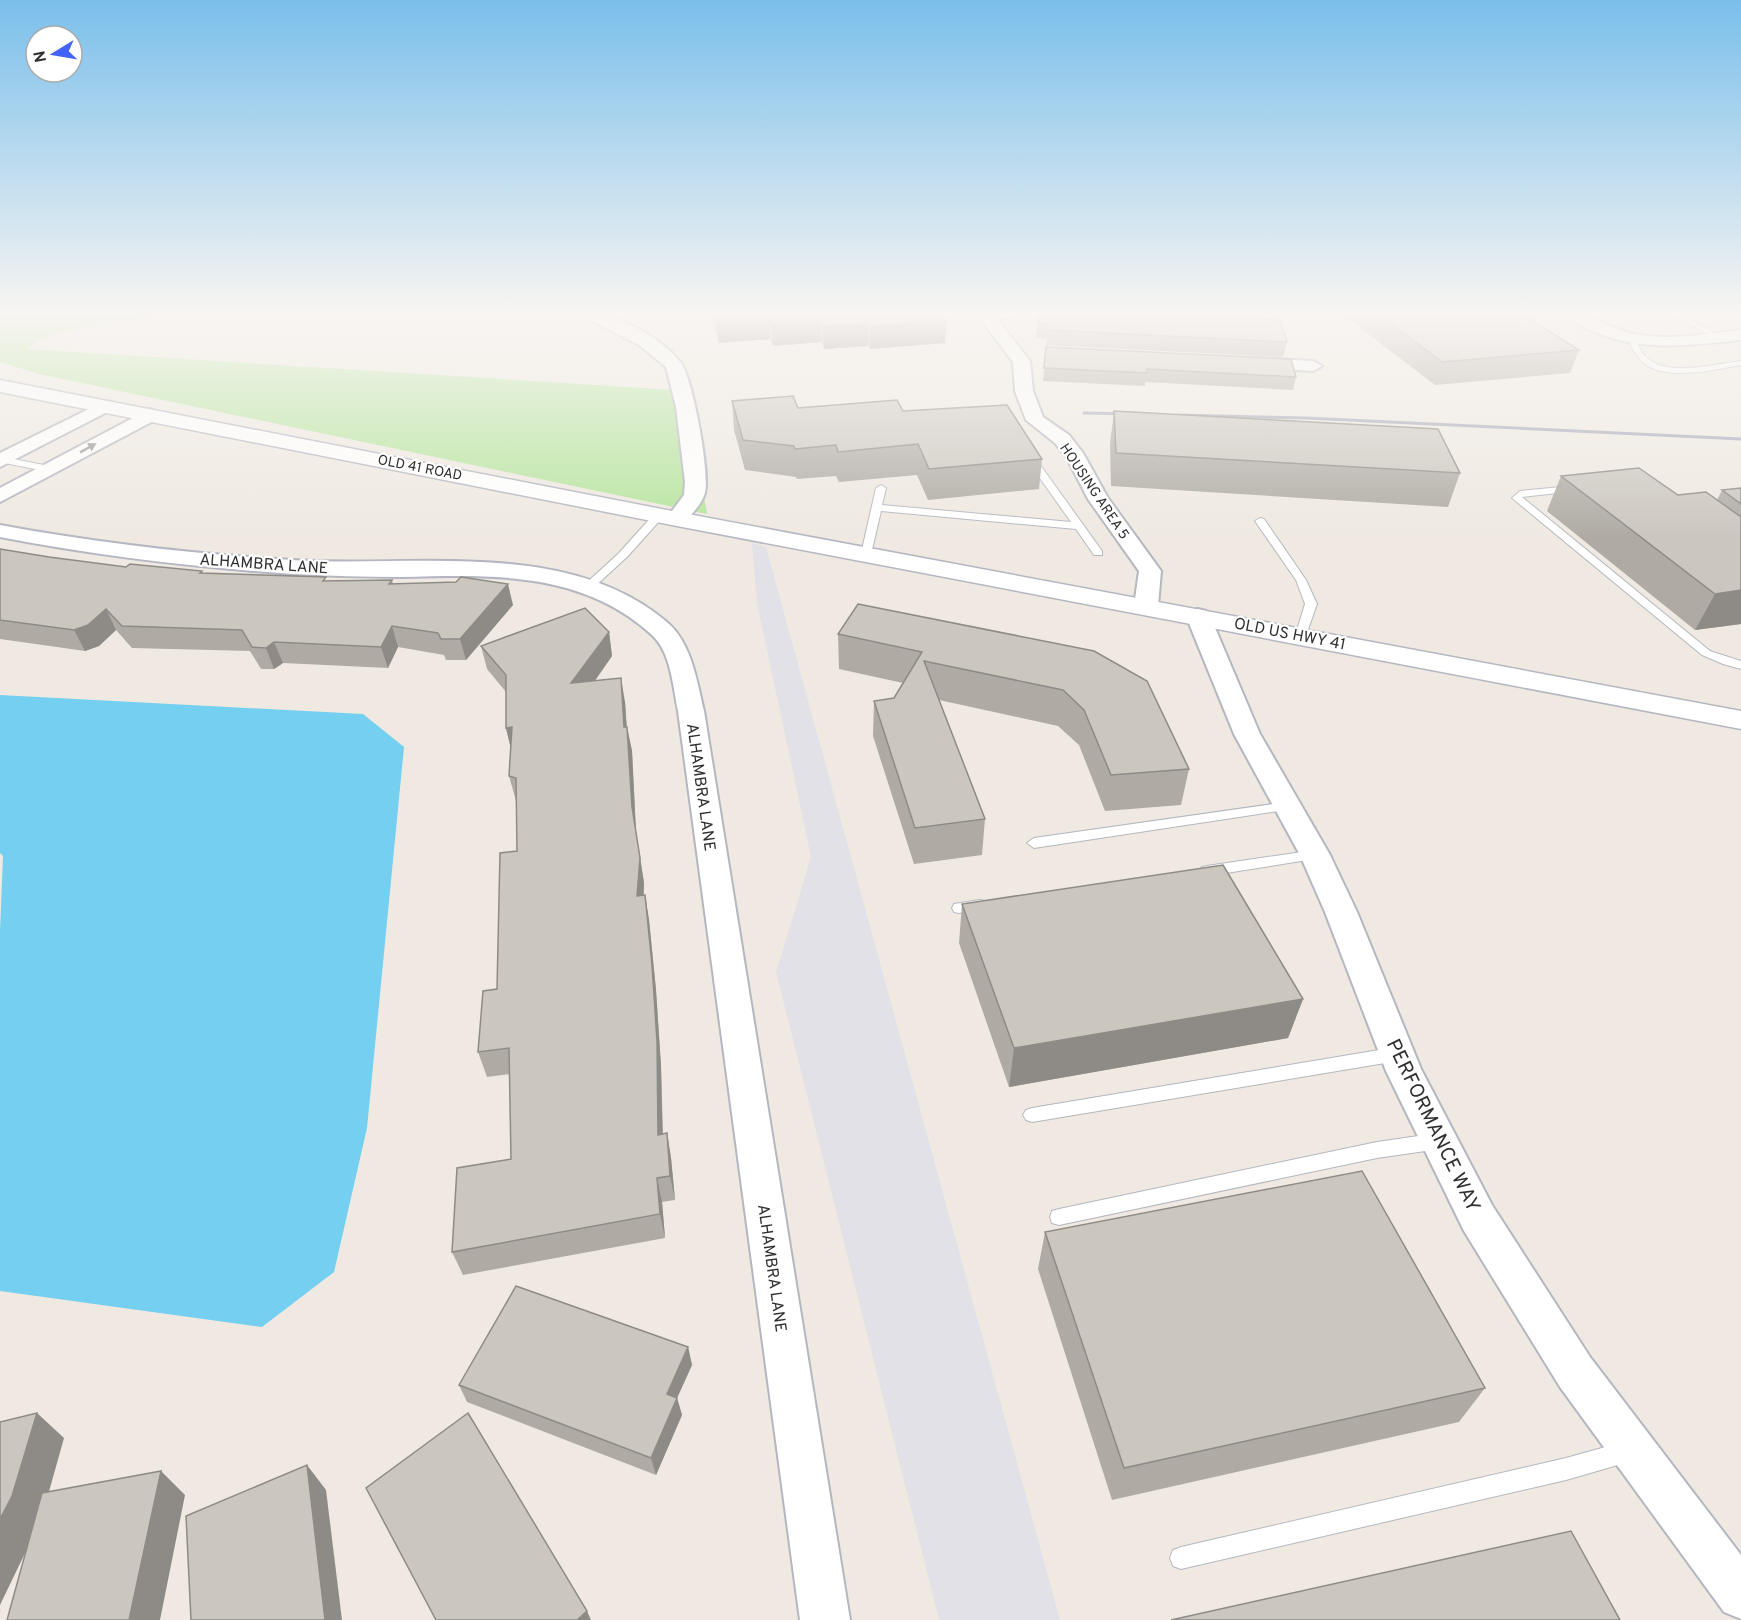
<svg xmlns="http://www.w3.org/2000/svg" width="1741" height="1620" viewBox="0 0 1741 1620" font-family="Overpass,sans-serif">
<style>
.industrial{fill:#e3e1e8}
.green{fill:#b6e59e}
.water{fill:#75cff0}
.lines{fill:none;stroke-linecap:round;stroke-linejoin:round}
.service-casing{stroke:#b4b7c1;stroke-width:2}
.minor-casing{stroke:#b4b7c1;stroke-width:4}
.tertiary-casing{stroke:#b4b7c1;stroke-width:3}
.service{fill:#fff;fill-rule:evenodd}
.minor{fill:#fff;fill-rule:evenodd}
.tertiary{fill:#fff;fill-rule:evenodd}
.rail{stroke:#a3a6b8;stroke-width:3}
.wall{fill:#afaba4}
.shaded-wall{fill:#8e8b86}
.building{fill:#cbc7bf;stroke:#8e8b86;stroke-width:1.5}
.oneway{fill:#969696}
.labels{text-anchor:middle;stroke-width:4.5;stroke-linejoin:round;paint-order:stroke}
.far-street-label{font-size:14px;fill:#2e2e2e;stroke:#fff}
.street-label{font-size:16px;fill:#2e2e2e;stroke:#fff}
.near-street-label{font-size:20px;fill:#2e2e2e;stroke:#fff}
</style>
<rect width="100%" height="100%" fill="#efe9e1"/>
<polygon class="industrial" points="752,543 766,547 1060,1620 939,1620 776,972 811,857 757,603"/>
<path class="green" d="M0,313H177C144,318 47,327 27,349L674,390L691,423L707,514L39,374L0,362Z"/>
<polygon class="water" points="0,695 363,714 404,747 367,1128 334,1272 262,1327 0,1291 0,931 3,856 0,853"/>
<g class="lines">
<g class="service-casing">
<g id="service">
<polygon points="1623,313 1634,313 1643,316 1679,314 1723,337 1716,339 1678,318 1643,320"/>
<path d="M1629,337H1635C1638,344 1641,353 1647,358C1668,377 1715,364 1741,361V365C1712,370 1654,385 1636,354C1632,349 1629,343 1629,337Z"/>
<polygon points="1030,454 1033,455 1102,551 1102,555 1094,555 1076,529 881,511 871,554 866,557 861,554 876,488 881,485 886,488 882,505 1071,522 1025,457"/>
<polygon points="3,457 49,466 54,469 49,472 0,462 0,458"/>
<polygon points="1572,486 1575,487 1575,491 1522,497 1710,651 1741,661 1741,669 1723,664 1702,655 1512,498 1520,491"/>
<polygon points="659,512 664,515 663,517 627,557 591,590 583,590 583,586 619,553 655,513"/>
<polygon points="1260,518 1264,519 1306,580 1317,604 1305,638 1301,639 1295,636 1305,604 1296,580 1255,521"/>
<polygon points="1287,802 1294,806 1292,809 1034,848 1027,843 1034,838"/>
<polygon points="1315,850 1322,855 1320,858 1207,876 1202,875 1200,871 1202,867 1207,866"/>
<polygon points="980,900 985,901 987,905 985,909 959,913 954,912 952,908 954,904"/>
<polygon points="1397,1047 1403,1049 1405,1054 1403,1059 1397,1061 1032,1122 1026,1120 1023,1115 1026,1110 1032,1108"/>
<polygon points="1439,1133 1445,1136 1448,1141 1445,1146 1439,1149 1377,1158 1059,1225 1052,1223 1050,1217 1052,1211 1059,1209 1377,1142"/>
<polygon points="1627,1441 1635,1444 1638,1452 1635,1460 1566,1480 1181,1569 1173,1566 1170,1558 1173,1550 1181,1547 1566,1458"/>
</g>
</g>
<g class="minor-casing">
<g id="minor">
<path d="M576,313C609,310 660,335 681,363C693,380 710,473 705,493C702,504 691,515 684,523H670L666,519L684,495L685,482L676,407L666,367L639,345Z"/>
<polygon points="976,313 1083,313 1085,316 1077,321 996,318 1030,361 1033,391 1043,417 1069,435 1083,453 1108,498 1161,571 1158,606 1154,611 1138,611 1134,606 1139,571 1088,499 1067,458 1055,443 1026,420 1015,391 1013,362"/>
<path d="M1563,313C1589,311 1608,329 1634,334C1669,341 1706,334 1741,330V340C1686,346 1633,353 1582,326C1575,322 1568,319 1563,313Z"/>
<polygon points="1253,358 1313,361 1322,366 1313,371 1247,367 1244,363 1247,359"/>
<polygon points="105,401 111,402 114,406 111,410 0,467 0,453"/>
<polygon points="150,409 159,415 157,419 0,502 0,488"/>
<path d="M0,525C97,543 194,554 292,560C413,568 570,537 669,624C692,645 697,682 704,711L850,1620H800L678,711C673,687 671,652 652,635C582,570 489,575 402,577C366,577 329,576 293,574C195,567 97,556 0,537Z"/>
<polygon points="1198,609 1206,611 1210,616 1260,734 1330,855 1357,912 1421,1069 1492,1205 1590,1357 1741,1555 1741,1619 1724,1612 1560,1387 1464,1231 1386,1071 1325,912 1300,855 1234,734 1186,616 1190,611"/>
</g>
</g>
<g class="tertiary-casing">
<polygon id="tertiary" points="0,380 677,512 1741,711 1741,729 677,526 0,392"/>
</g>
<use href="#service" class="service"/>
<use href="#minor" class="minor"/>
<use href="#tertiary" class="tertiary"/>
<g class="rail">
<polyline points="1084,413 1130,414"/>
<polyline points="1178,415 1306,418 1741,439"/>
</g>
</g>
<g class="wall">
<polygon points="710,313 941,313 945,343 870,349 868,346 824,349 821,342 773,346 770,339 719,343"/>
<polygon points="1038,313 1248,318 1287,342 1283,357 1046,345 1047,339 1036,338"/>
<polygon points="1341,313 1520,313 1579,350 1570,373 1435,385"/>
<polygon points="1046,347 1296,377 1293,390 1145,382 1145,386 1043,381"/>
<polygon points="732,401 798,408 903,411 1042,459 1039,489 928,500 917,475 839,482 836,476 797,479 796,477 745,470 734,430"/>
<polygon points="1114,411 1460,473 1448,507 1111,486 1110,444"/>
<polygon points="1561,476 1678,495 1717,500 1722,490 1741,488 1741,624 1695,630 1547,511"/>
<polygon points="0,549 49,557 126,567 202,571 203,573 327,581 392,580 393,584 513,605 466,660 446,660 444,655 398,647 388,668 283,663 274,669 261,669 250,651 132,648 116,630 99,646 85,651 0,639"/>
<polygon points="609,632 612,656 595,681 625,702 627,727 632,751 636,832 644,883 644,895 645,895 649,920 656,990 661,1066 663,1134 667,1133 671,1158 675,1200 662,1202 665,1238 463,1275 452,1252 511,1159 510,1074 487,1077 478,1052 497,989 517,851 516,801 509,776 511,749 506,728 506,692 487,669 481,646"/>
<polygon points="838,634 1094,651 1189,769 1181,805 1105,811 1079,745 1058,726 939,700 985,819 982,855 914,864 873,736 874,701 894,698 903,683 839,669"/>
<polygon points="962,904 1303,999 1288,1038 1009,1087 959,943"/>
<polygon points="1045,1232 1485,1388 1459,1422 1112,1500 1038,1269"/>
<polygon points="688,1347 692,1365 677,1398 682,1415 656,1475 467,1402 459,1385"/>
</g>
<g class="shaded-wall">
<polygon points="769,316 770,339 719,343 717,320"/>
<polygon points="820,319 821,342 773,346 772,323"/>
<polygon points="946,320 945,343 870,349 870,326"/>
<polygon points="868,323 868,346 824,349 823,326"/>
<polygon points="508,584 513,605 466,660 460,639"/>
<polygon points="1741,590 1741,624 1695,630 1715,594"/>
<polygon points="106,609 116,630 99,646 85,651 74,630"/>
<polygon points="392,626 398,647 388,668 381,647"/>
<polygon points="609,632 612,656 576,707 571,683"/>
<polygon points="274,642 283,663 274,669 266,648"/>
<polygon points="621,678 625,702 628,752 624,727"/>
<polygon points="512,727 512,753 506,728"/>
<polygon points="627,727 632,751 636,832 644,883 642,921 637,896"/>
<polygon points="645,895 649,920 656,990 661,1066 663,1159 658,1135"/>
<polygon points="1303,999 1288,1038 1009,1087 1014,1048"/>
<polygon points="667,1133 671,1158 675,1200 670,1176"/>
<polygon points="657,1178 662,1202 665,1238 660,1214"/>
<polygon points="688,1347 692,1365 677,1398 682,1415 656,1475 651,1458 667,1394"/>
<polygon points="37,1413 64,1438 41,1520 0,1605 0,1519"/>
<polygon points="307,1465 326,1490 342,1620 325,1620"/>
<polygon points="161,1471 185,1495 160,1620 129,1620"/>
<polygon points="587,1611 591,1620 577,1620"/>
</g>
<g class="building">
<polygon points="714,313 941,313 946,320 870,326 868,323 823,326 820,319 772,323 769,316 717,320"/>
<polygon points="1038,313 1246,313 1248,318 1280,320 1287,342 1048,330 1048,324 1038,323"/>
<polygon points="1377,313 1520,313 1579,350 1442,362"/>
<polygon points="1046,347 1291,359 1296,377 1147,369 1147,373 1044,368"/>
<polygon points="793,396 798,408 897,400 903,411 1007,405 1042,459 929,469 918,444 838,452 836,445 795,449 794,446 743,440 732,401"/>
<polygon points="1114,411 1438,429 1460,473 1116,453"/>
<polygon points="1639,468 1678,495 1706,492 1741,517 1741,590 1715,594 1561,476"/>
<polygon points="1741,488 1741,504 1722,490"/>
<polygon points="0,549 49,557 126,567 130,564 202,571 200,573 326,577 323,581 392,580 389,584 456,582 461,577 508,584 460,639 441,639 438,633 392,626 381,647 274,642 266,648 252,647 242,630 122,626 106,609 88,625 74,630 0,620"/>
<polygon points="858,604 1094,651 1147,681 1189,769 1111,775 1084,710 1063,690 924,661 985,819 915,828 874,701 894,698 922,652 838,634"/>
<polygon points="585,608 609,632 571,683 621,678 624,727 627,727 632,807 640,858 637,896 645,895 652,965 657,1041 658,1135 667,1133 670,1176 657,1178 660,1214 452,1252 457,1168 511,1159 509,1048 478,1052 483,991 497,989 500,853 517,851 516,778 509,776 512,727 506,728 506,675 481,646"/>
<polygon points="1223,865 1303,999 1014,1048 962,904"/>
<polygon points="1362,1171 1485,1388 1124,1468 1045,1232"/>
<polygon points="516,1286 688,1347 667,1394 677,1398 651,1458 459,1385"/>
<polygon points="37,1413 12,1496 0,1519 0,1422"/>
<polygon points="468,1413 587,1611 577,1620 436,1620 366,1488"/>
<polygon points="307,1465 325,1620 191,1620 186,1516"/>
<polygon points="161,1471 129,1620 7,1620 42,1493"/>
<polygon points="1571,1531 1620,1620 1171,1620"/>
</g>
<defs><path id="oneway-solid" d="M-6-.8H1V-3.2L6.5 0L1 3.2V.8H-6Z" transform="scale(1.5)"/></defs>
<use class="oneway" href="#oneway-solid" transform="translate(88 448) rotate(-29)"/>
<linearGradient id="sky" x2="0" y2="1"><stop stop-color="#7abfeb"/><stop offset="0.58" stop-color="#f8f5f2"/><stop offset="1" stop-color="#f8f5f2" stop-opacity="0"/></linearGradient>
<rect width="1741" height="539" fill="url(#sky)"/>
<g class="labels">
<g class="far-street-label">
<text transform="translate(420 467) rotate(11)" y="5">OLD 41 ROAD</text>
<text transform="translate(1095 491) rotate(56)" y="5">HOUSING AREA 5</text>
</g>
<g class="street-label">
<text transform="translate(264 563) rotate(4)" y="6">ALHAMBRA LANE</text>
<text transform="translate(1290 633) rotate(11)" y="6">OLD US HWY 41</text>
<text transform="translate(702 787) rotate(82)" y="6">ALHAMBRA LANE</text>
<text transform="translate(773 1268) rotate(82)" y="6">ALHAMBRA LANE</text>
</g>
<g class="near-street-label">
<text transform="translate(1434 1125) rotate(64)" y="7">PERFORMANCE WAY</text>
</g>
</g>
<g transform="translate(54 54) rotate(259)"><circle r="28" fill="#ffffff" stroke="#ababab" stroke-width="1.5"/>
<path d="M0-4.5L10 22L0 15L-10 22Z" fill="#4264fb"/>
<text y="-9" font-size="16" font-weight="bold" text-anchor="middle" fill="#2e2e2e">N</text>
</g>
</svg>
